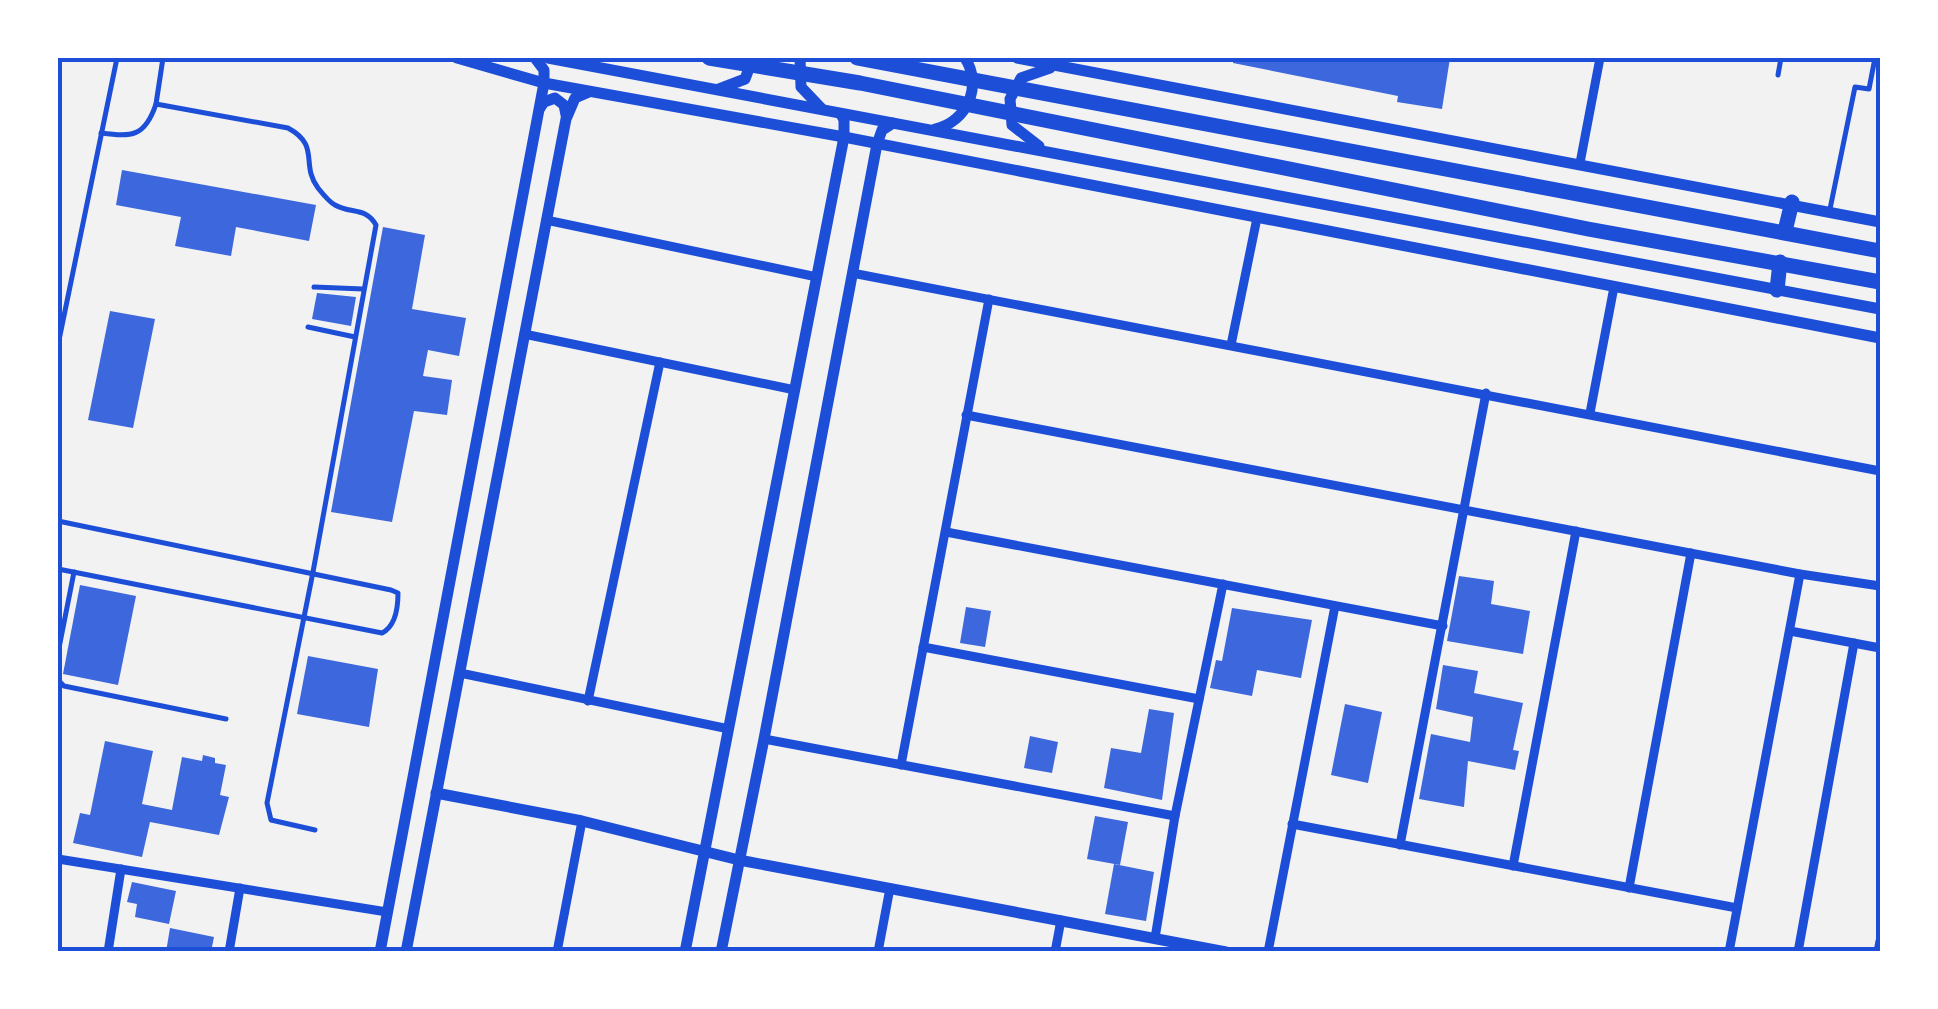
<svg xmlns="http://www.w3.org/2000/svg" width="1938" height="1009" viewBox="0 0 1938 1009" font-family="'Source Sans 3',sans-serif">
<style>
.building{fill:#3d67dc}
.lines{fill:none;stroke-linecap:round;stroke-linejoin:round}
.service{stroke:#1d4ed8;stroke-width:5}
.minor{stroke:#1d4ed8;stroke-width:9}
.tertiary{stroke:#1d4ed8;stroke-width:11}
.primary{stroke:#1d4ed8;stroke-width:15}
.neatline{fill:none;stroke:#1d4ed8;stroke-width:4}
</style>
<rect width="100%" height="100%" fill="#f2f2f2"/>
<g class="building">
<polygon points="1233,58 1450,58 1442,109 1397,102 1398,96 1233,63"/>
<polygon points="122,170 316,205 309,241 236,227 231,256 175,246 181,217 116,205"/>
<polygon points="383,227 425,235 412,309 466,318 459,356 428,350 423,376 452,380 447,415 414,411 392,522 331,512"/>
<polygon points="317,293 356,297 351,326 312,319"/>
<polygon points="110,311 155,319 133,428 88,420"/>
<polygon points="1459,576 1494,581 1491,604 1530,611 1523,654 1447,641"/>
<polygon points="80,585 136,596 118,685 63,674"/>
<polygon points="966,607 991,611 985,647 960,643"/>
<polygon points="1232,608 1312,620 1301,678 1257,670 1252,696 1210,688 1216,660 1222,661"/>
<polygon points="308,656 378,669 369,727 297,714"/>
<polygon points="1443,665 1478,671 1474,693 1523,703 1513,750 1519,751 1515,770 1468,761 1464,807 1419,799 1431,734 1470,742 1473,717 1436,709"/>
<polygon points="1345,704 1382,712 1368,783 1331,775"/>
<polygon points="1149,709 1174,713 1162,800 1104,788 1111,748 1141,753"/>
<polygon points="1030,736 1058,742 1052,773 1024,768"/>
<polygon points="105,741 153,751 142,804 172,810 182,757 202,761 203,755 215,758 215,763 226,765 220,795 229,797 219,835 150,822 142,857 73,843 80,813 90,815"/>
<polygon points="1095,816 1128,822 1120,865 1087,859"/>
<polygon points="1114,864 1154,872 1146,921 1105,914"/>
<polygon points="132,882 176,891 169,924 135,917 137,904 127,902"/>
<polygon points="170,928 214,937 211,952 166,952"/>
</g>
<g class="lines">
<g class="service">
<path d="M163,58L156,104L288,128C321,146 300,164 318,188C322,193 329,202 335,205C351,214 366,207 376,225L313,572L267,803L271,820L315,830"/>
<polyline points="1778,75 1781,58"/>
<path d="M101,133C132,137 145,137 156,104"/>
<polyline points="1830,209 1855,87 1869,89 1875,58"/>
<polyline points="314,287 363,289"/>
<polyline points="308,327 355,337"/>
<polyline points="58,345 117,58"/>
<path d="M58,521L391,590L398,593C398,608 396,626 382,633L58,569"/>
<polyline points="58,653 74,572"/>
<polyline points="58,680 64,686 226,719"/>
</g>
<g class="minor">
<polyline points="1580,163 1600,58"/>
<polyline points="546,220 817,277"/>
<polyline points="852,273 1880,471"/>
<polyline points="524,334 795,390"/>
<polyline points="1231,345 1257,218"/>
<polyline points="1590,413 1614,287"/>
<polyline points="966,415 1800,574 1880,586"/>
<polyline points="946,532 1443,626"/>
<polyline points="1790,631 1880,648"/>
<polyline points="923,647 1199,699"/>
<polyline points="460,673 729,729"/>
<polyline points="588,701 660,362"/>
<polyline points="764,739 1175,816"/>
<polyline points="901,765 989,299"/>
<polyline points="1292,824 1737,908"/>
<polyline points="1400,845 1486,393"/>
<polyline points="58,859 387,912"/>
<polyline points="1513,866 1576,531"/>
<polyline points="1629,888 1691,553"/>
<polyline points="1155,938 1175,816 1223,584"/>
<polyline points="108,952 121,869"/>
<polyline points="229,952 240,888"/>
<polyline points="557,952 582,821"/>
<polyline points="878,952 890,888"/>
<polyline points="1055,952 1061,920"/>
<polyline points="1268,952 1335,606"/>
<polyline points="1729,952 1800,574"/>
<polyline points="1798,952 1854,643"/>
<polyline points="1878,952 1880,941"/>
</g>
<g class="tertiary">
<polyline points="457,58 544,83 844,137 1880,338"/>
<polyline points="548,58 1880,309"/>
<polyline points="800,58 801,87 822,109"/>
<polyline points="1017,58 1880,222"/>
<polyline points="719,89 745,79 753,58"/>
<polyline points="540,108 544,102 555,98 564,105 566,115"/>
<path d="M935,129C967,122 983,86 965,58"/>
<polyline points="1039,146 1012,125 1010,99 1021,78 1050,68"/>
<polyline points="436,793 582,821 739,860 1226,952"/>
<polyline points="380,952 544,83 544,70 535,58"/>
<polyline points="406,952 566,119 575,98 589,92"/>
<polyline points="685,952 844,137 844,120 841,114"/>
<polyline points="721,952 764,739 877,144 882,130 893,123"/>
</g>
<g class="primary">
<polyline points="709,58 860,83 1588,229 1880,282"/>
<polyline points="857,58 1880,251"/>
<polyline points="1785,231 1792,202"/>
<polyline points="1777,290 1780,262"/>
</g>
</g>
<rect width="1938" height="1009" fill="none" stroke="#ffffff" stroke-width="120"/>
<rect x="60" y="60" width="1818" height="889" class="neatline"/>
</svg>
